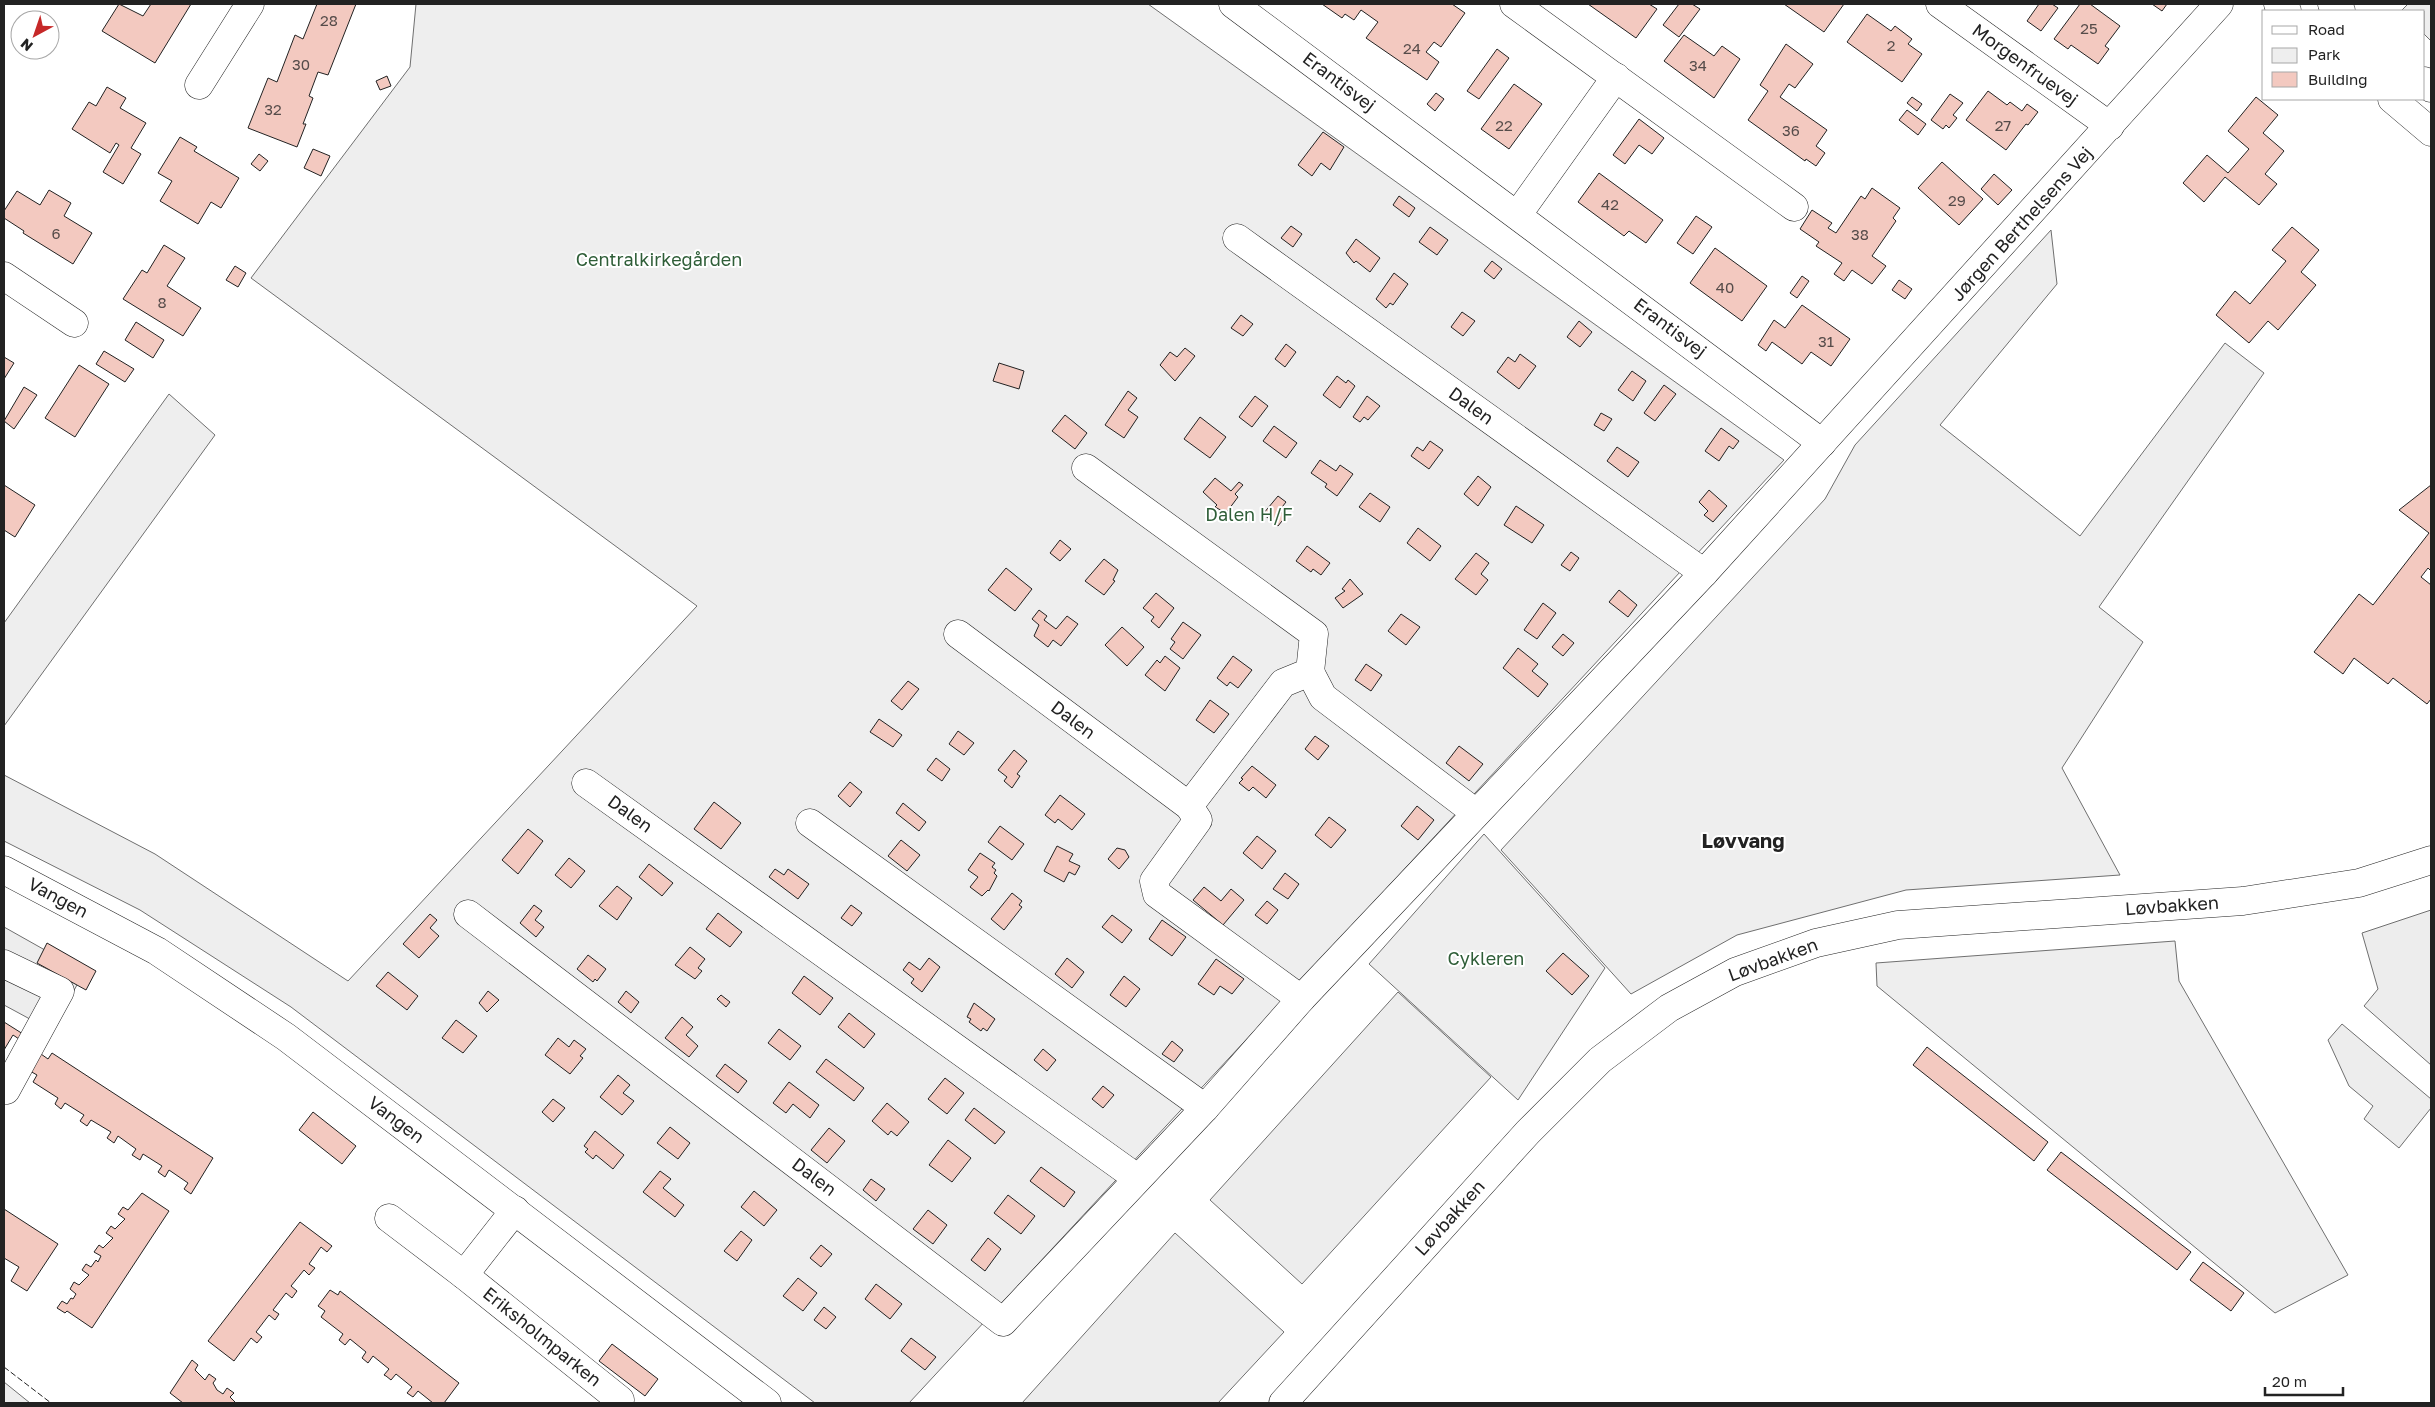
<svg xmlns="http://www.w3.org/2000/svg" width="2435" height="1407" viewBox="0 0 2435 1407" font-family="'Golos Text',sans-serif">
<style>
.green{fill:#eee;stroke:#6f6f6f}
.parking{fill:#ededed;stroke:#6f6f6f}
.building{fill:#f3c9c0;stroke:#222}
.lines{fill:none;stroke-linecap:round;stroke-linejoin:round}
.minor-casing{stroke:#222;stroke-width:29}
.minor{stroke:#fff;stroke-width:28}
.fence{stroke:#222;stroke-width:1;stroke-dasharray:6 2.5;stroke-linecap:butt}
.labels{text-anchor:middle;stroke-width:4;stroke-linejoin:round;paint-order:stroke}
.number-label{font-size:15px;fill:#564c4a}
.street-label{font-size:18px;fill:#222;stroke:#fff}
.park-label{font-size:18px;fill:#2f5e38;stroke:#fff}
.quarter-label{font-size:20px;font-weight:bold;fill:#222;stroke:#fff}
</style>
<rect width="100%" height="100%" fill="#fff"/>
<g class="green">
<polygon points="416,4 1148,4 1784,460 909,1403 815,1403 291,1007 140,910 4,841 4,775 155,854 348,981 697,606 251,278 410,67"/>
<polygon points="2408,4 2431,4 2431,41 2424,34 2424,11 2401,11"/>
<polygon points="2051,230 2057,284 1940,425 2080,536 2225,343 2264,373 2099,607 2143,642 2062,768 2120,875 1906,890 1737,935 1631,994 1501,850 1825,499 1855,445"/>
<polygon points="169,394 215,435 4,726 4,623"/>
<polygon points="1484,834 1605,968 1518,1100 1369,964"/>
<polygon points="2175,941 2179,981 2348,1275 2275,1313 1877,986 1876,963"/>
<polygon points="4,1382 30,1403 4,1403"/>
</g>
<g class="parking">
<polygon points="2431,910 2431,1065 2364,1006 2378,989 2362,933"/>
<polygon points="4,927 84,972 52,1031 4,1005"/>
<polygon points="1398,992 1491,1077 1302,1284 1210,1200"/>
<polygon points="2342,1024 2431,1099 2431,1108 2399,1148 2364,1119 2373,1106 2349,1086 2328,1040"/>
<polygon points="1175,1233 1284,1332 1218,1403 1022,1403"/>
</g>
<g class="building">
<polygon points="119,4 143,16 151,4 191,4 155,63 102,31"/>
<polygon points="317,4 356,4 328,75 318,72 309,96 313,98 303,124 306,124 297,147 248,128 268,78 277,82 295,35 303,39"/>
<polygon points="1322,4 1452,4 1465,13 1441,47 1434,42 1426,52 1439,62 1427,80 1366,38 1378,22 1361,10 1354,20 1345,14 1342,18"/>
<polygon points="1588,4 1649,4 1657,9 1636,38"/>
<polygon points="1679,4 1692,4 1700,9 1679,37 1663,25"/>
<polygon points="1784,4 1844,4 1824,32"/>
<polygon points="2039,4 2052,4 2058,8 2041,31 2027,21"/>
<polygon points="2080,4 2090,4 2120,26 2105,46 2109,49 2098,64 2071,45 2068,49 2054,39"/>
<polygon points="2152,4 2167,4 2162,11"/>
<polygon points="1867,14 1891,31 1895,26 1912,39 1908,44 1922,54 1902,82 1847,42"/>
<polygon points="1684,35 1714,56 1722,46 1740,59 1714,98 1664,61"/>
<polygon points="1786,44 1813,64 1795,88 1789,84 1780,97 1827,130 1816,146 1825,153 1816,166 1806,159 1805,161 1748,120 1768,91 1760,85"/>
<polygon points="1497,49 1509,58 1479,99 1467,91"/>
<polygon points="387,76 391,86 380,90 376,81"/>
<polygon points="1514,84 1542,104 1509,149 1481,129"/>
<polygon points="107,87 126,98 120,108 146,123 131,148 141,154 123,184 103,172 119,145 116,143 110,153 72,129 89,102 96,106"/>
<polygon points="1988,91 2007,105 2010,102 2022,111 2027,104 2038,112 2028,125 2026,124 2006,150 1966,120"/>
<polygon points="1436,93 1444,99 1435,111 1427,104"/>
<polygon points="1950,94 1963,103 1953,115 1957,118 1949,128 1946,125 1943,129 1931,120"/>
<polygon points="1912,97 1922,104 1917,111 1907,103"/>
<polygon points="2256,97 2278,115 2263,133 2284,151 2265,174 2277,184 2259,205 2225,177 2204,202 2183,183 2207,155 2228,173 2249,149 2228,131"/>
<polygon points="1907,110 1926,124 1918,135 1899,120"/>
<polygon points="1639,119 1664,138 1652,154 1639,145 1625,164 1613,155"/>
<polygon points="1323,132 1344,147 1330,170 1321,163 1312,176 1298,165"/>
<polygon points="180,137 197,147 194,151 239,178 221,208 211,202 198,224 160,201 172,181 158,173"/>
<polygon points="313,149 330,156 321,176 304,168"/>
<polygon points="259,154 268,161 260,171 251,164"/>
<polygon points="1942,162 1983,199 1959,225 1918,188"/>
<polygon points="1599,173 1663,220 1646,243 1629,231 1624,236 1578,202"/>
<polygon points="1994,174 2012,190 1998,205 1981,189"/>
<polygon points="1872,188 1900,208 1893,218 1896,221 1872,256 1886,266 1872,284 1852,270 1844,281 1834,274 1842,263 1816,246 1819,242 1800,229 1812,210 1832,223 1828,228 1836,233 1861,196 1865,199"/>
<polygon points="49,190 71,203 64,216 92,233 73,264 23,233 24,231 4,218 4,211 17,191 40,205"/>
<polygon points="1399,196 1415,208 1409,217 1393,205"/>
<polygon points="1696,216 1712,227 1693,254 1677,243"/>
<polygon points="1291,226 1302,234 1293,247 1281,238"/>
<polygon points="1430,227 1448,240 1437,255 1419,242"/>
<polygon points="2292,227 2319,250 2301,272 2316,285 2278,330 2268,321 2249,343 2216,315 2235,291 2250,304 2286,261 2272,250"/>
<polygon points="1356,239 1380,258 1370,272 1356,261 1354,263 1346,253"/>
<polygon points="164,245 185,258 167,286 201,308 183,336 123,299 142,270 147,273"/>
<polygon points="1715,248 1767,286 1742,321 1690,283"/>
<polygon points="1492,261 1502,269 1494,279 1484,271"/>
<polygon points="235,266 246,273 238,287 226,280"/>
<polygon points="1394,273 1408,284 1393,305 1390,303 1386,308 1376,299"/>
<polygon points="1802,276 1809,281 1797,298 1790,293"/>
<polygon points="1899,280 1912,289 1905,299 1892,290"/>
<polygon points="1802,305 1850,339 1831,366 1811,352 1802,364 1772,342 1766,351 1758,345 1774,320 1785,328"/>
<polygon points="1462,312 1475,321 1463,336 1451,327"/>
<polygon points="1241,315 1253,324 1243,336 1231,328"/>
<polygon points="1579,321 1592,332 1580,347 1567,337"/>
<polygon points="136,322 164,340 153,358 125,340"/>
<polygon points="1286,344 1296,352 1285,367 1275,359"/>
<polygon points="1185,348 1195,356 1175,381 1160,365 1170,352 1177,357"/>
<polygon points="104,351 134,369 125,382 96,364"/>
<polygon points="1520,354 1536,366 1519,389 1497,372 1508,357 1515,362"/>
<polygon points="4,357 14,363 4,379"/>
<polygon points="999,363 1024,371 1019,389 993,381"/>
<polygon points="79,365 109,384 75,437 45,418"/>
<polygon points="1632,371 1646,381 1633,401 1618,390"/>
<polygon points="1337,376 1346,383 1348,380 1355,386 1340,408 1323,395"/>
<polygon points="1664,385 1676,394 1655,421 1644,413"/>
<polygon points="24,387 37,395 14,429 4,421"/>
<polygon points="1128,391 1137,398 1128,410 1138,417 1124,438 1105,425"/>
<polygon points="1255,396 1268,406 1252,427 1239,417"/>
<polygon points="1367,396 1380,406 1368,420 1364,417 1360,422 1353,417"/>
<polygon points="1601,413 1612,419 1604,431 1594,425"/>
<polygon points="1065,415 1087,433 1075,449 1052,431"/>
<polygon points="1200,417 1226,437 1210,458 1184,439"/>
<polygon points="1274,426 1297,443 1286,458 1263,441"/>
<polygon points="1721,428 1739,441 1733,449 1729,446 1719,461 1705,451"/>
<polygon points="1430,441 1443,450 1429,469 1411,456 1417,447 1423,451"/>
<polygon points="1617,447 1639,462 1628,477 1607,461"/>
<polygon points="1320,460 1336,471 1340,465 1353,474 1337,496 1325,487 1327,484 1311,473"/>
<polygon points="1478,476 1491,487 1478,506 1464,494"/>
<polygon points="1215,478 1231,491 1239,482 1243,485 1235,494 1238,497 1226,513 1215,507 1217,505 1203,492"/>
<polygon points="4,485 35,505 15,537 4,530"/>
<polygon points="2431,485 2431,571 2428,568 2421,577 2431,585 2431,699 2427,704 2393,678 2388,684 2354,658 2343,674 2314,652 2359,594 2373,605 2429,533 2399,510"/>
<polygon points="1709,490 1727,506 1713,522 1704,515 1708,511 1699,502"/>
<polygon points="1370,493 1390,507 1380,522 1359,507"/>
<polygon points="1278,496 1286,502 1279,511 1286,516 1278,526 1263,514"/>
<polygon points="1516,506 1544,525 1532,543 1504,525"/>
<polygon points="1418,528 1441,546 1430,561 1407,543"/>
<polygon points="1060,540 1071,549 1060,561 1050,553"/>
<polygon points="1307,546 1330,563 1321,575 1313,569 1311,572 1296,561"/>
<polygon points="1571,552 1579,558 1570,571 1561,565"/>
<polygon points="1476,553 1489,563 1481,574 1488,580 1476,595 1455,579"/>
<polygon points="1104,559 1118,570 1113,580 1115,581 1104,595 1085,581"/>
<polygon points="1006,568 1032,589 1015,611 988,590"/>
<polygon points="1350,579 1363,594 1343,608 1335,598 1345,591 1342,589"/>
<polygon points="1619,590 1637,605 1628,617 1609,602"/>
<polygon points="1156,593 1174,608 1159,628 1151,621 1154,617 1143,608"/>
<polygon points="1543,603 1556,613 1537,639 1524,630"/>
<polygon points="1039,610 1047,616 1044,620 1056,629 1067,616 1078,624 1061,646 1053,640 1048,647 1034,636 1039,625 1032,619"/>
<polygon points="1401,614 1420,627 1406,645 1388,631"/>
<polygon points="1183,622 1201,635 1183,659 1170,649 1175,642 1171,639"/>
<polygon points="1122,627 1144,647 1127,666 1105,645"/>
<polygon points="1563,634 1574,643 1563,656 1552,647"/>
<polygon points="1518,648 1538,664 1532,671 1548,684 1538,697 1503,668"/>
<polygon points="1165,656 1180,668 1165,691 1145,675 1157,660 1160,663"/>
<polygon points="1233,656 1252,670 1238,688 1230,682 1227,686 1217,678"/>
<polygon points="1366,664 1382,675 1371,691 1355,680"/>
<polygon points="908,681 919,689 902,710 891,701"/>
<polygon points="1210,700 1229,714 1214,733 1196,720"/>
<polygon points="879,719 902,735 893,747 870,732"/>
<polygon points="958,731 974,743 964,755 949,744"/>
<polygon points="1315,736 1329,746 1318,760 1305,749"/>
<polygon points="1459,746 1483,764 1469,781 1446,763"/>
<polygon points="1014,750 1027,761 1017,774 1020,776 1012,788 1004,781 1007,777 998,770"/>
<polygon points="936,758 950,769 942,781 927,770"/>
<polygon points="1252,766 1276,785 1266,798 1253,787 1249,791 1239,783 1243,779 1241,778"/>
<polygon points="850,782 862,792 850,807 838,796"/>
<polygon points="1060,795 1085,814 1072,830 1058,819 1055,823 1045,815"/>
<polygon points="714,802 741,823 721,849 694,829"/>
<polygon points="903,803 926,822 919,831 896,813"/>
<polygon points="1417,806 1434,820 1418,840 1401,826"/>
<polygon points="1329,817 1346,830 1331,848 1315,835"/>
<polygon points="1000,826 1024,844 1012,860 988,842"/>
<polygon points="528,829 543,841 518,874 502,860"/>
<polygon points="1257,836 1276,851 1262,869 1243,853"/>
<polygon points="901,840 920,855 907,871 888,856"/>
<polygon points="1057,846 1073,854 1069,861 1080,866 1075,875 1069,872 1064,882 1044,871"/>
<polygon points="1117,848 1125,850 1129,857 1119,869 1108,859"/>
<polygon points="980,853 995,863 992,867 996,870 994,873 997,876 989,891 988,890 982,896 970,887 978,877 968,870"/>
<polygon points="569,858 585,871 571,888 555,875"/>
<polygon points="649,864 673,883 662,896 639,877"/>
<polygon points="775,869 784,875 788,869 809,884 798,899 769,877"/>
<polygon points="1285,873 1299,884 1288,899 1273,889"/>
<polygon points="617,886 632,898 617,920 599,906"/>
<polygon points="1204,887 1221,901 1231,889 1244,900 1223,925 1193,900"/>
<polygon points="1012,893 1022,901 1019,905 1022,907 1004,930 991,919"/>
<polygon points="1267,901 1278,910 1267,924 1255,915"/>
<polygon points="534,905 542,911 535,920 544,927 536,937 520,923"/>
<polygon points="851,905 862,913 852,926 841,918"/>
<polygon points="718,913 742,932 730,947 706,929"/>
<polygon points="430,914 437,920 430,928 439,936 419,958 403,944"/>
<polygon points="1112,915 1132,930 1122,943 1102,927"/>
<polygon points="1162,920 1186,937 1172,956 1149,939"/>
<polygon points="47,943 96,971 86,990 37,963"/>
<polygon points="690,947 705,959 698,968 702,971 695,979 675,965"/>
<polygon points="1563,953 1589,976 1572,995 1546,971"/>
<polygon points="588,955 606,969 597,981 595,979 593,982 577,969"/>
<polygon points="929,958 940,967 922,992 911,983 914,979 903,970 909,962 920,970"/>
<polygon points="1067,958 1084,972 1072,988 1055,974"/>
<polygon points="1216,959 1244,979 1232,994 1220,986 1214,995 1198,984"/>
<polygon points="388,972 418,996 407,1010 376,986"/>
<polygon points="804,976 833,998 820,1015 792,993"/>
<polygon points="1124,976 1140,989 1126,1007 1110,995"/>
<polygon points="488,991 499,1000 487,1012 479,1003"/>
<polygon points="626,991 639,1002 631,1013 618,1002"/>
<polygon points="721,995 730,1002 726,1007 717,999"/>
<polygon points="974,1003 995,1019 987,1031 983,1028 981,1031 969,1022 971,1019 967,1017"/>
<polygon points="849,1013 875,1034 864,1048 838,1027"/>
<polygon points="682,1017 693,1027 686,1035 698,1046 689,1057 665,1038"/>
<polygon points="456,1020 477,1036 463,1053 442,1038"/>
<polygon points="4,1022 23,1034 19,1039 13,1035 4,1050"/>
<polygon points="779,1029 801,1046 790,1060 768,1043"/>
<polygon points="558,1038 569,1047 574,1040 586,1049 580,1056 583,1058 570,1074 545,1055"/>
<polygon points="1172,1041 1183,1050 1174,1062 1162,1054"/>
<polygon points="1927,1047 2048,1142 2034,1161 1913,1065"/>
<polygon points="1043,1049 1056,1060 1047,1071 1034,1060"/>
<polygon points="52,1053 213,1158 191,1194 184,1189 188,1183 169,1170 165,1177 158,1172 162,1166 143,1154 140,1160 132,1155 136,1149 118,1136 114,1143 107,1138 111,1132 91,1120 87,1126 80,1121 84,1115 65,1103 61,1109 55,1104 58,1098 33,1082 37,1075 30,1071 41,1054 48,1059"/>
<polygon points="826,1059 864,1088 854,1101 816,1072"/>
<polygon points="725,1064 747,1081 738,1093 716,1076"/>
<polygon points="618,1075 630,1085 623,1093 634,1101 622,1115 600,1097"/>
<polygon points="945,1078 964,1093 947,1114 928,1099"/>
<polygon points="789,1082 819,1105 810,1118 793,1104 786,1113 773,1103"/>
<polygon points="1103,1086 1114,1095 1103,1108 1092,1099"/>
<polygon points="553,1099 565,1108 553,1122 542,1112"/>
<polygon points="887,1103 909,1122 897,1136 891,1131 888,1135 872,1121"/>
<polygon points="974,1108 1005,1132 995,1144 965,1120"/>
<polygon points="313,1112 356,1146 342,1164 299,1130"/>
<polygon points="670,1127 690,1143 678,1159 657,1143"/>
<polygon points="829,1128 845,1141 827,1163 811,1150"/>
<polygon points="595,1131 624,1155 613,1169 596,1155 593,1159 585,1152 588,1149 584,1146"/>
<polygon points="948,1140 971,1158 952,1182 929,1165"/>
<polygon points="2061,1152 2191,1252 2177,1270 2047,1170"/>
<polygon points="1041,1167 1075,1192 1064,1207 1030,1181"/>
<polygon points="660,1171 671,1179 663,1188 684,1205 675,1217 643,1192"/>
<polygon points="871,1179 885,1189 876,1201 863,1190"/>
<polygon points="754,1191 777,1210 764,1226 741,1207"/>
<polygon points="142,1193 169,1211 92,1328 67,1311 65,1313 57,1308 62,1301 67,1304 71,1298 73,1299 76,1294 70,1289 74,1282 79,1285 89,1275 82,1270 86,1264 91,1267 96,1260 98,1262 101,1256 94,1252 99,1245 103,1248 113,1238 106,1233 111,1226 115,1229 125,1219 118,1214 123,1207 128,1210"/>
<polygon points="1008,1195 1035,1216 1021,1234 994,1213"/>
<polygon points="4,1209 58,1244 27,1291 11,1281 19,1267 4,1258"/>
<polygon points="928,1210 947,1225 933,1244 913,1229"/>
<polygon points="300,1222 332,1246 327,1252 321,1247 309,1264 315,1268 309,1275 304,1270 291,1286 297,1291 292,1298 286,1293 273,1310 279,1314 275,1320 269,1315 256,1332 262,1337 257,1343 251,1338 234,1361 208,1341"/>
<polygon points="741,1231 752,1240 737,1261 724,1251"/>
<polygon points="988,1238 1001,1249 985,1271 971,1260"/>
<polygon points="821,1245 832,1254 821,1267 810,1258"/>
<polygon points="2203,1262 2244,1293 2231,1311 2190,1280"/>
<polygon points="798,1278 817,1293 803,1311 783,1296"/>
<polygon points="876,1284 902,1304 890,1319 865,1299"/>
<polygon points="330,1290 338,1295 340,1291 459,1383 444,1403 433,1403 418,1391 413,1397 407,1393 412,1387 396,1374 391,1380 386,1376 384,1375 389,1369 373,1356 368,1363 362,1358 366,1352 350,1339 345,1345 339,1340 343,1334 321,1317 325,1311 318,1306"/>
<polygon points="824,1307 836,1317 826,1329 814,1320"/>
<polygon points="911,1338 936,1357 925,1370 901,1351"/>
<polygon points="612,1344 658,1379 645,1396 599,1361"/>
<polygon points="192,1360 198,1365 195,1370 205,1380 209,1374 216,1379 213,1383 217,1390 223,1394 227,1388 234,1393 230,1397 236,1403 183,1403 170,1393"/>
</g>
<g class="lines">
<g class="minor-casing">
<g id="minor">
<polyline points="1233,4 1822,443"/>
<polyline points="1514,4 1794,207"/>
<polyline points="1940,4 2110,126"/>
<polyline points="2278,4 2287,11"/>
<polyline points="2332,4 2341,11"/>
<polyline points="2424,81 2431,88"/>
<polyline points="199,85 250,4"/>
<polyline points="2392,99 2431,132"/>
<polyline points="1518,214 1616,77"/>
<polyline points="1237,238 1704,573"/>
<polyline points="4,276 74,323"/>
<polyline points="1086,468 1314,634 1310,672 1283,683 1189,806"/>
<polyline points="958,634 1189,806 1198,820 1154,881 1157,894 1301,999"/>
<polyline points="1310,672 1323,697 1476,813"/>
<polyline points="586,783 1137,1178"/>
<polyline points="810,823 1205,1108"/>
<polyline points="4,870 157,951 286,1037 767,1403"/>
<polyline points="468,914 1003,1322 1205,1108 1301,999 1704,573 2219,4"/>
<polyline points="4,964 60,991 6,1090"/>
<polyline points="389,1218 464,1275 620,1400"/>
<polyline points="464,1275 515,1210"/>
<polyline points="1283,1403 1528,1132 1600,1060 1669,1008 1735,972 1816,943 1898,925 2243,901 2359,883 2431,860"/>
</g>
</g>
<use href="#minor" class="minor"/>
<polyline class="fence" points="4,1367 51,1403"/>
</g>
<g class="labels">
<g class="number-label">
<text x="329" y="26">28</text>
<text x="2089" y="34">25</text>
<text x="1891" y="51">2</text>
<text x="1412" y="54">24</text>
<text x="301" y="70">30</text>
<text x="1698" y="71">34</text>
<text x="273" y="115">32</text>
<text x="1504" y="131">22</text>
<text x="2003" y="131">27</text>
<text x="1791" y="136">36</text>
<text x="1957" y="206">29</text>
<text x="1610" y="210">42</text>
<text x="56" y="239">6</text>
<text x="1860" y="240">38</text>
<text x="1725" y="293">40</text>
<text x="162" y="308">8</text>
<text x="1826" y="347">31</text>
</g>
<g class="street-label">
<text transform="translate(2025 65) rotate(36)" y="6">Morgenfruevej</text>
<text transform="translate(1339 82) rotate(37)" y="6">Erantisvej</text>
<text transform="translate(2022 224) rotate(-48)" y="6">Jørgen Berthelsens Vej</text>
<text transform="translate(1670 328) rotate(37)" y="6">Erantisvej</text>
<text transform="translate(1471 406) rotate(36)" y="6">Dalen</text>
<text transform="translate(1073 720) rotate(37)" y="6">Dalen</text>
<text transform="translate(630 814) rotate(36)" y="6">Dalen</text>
<text transform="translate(58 898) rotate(28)" y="6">Vangen</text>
<text transform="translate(2172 906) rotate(-4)" y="6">Løvbakken</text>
<text transform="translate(1773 960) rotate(-20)" y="6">Løvbakken</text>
<text transform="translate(396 1120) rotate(37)" y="6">Vangen</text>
<text transform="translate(814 1177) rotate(37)" y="6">Dalen</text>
<text transform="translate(1450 1218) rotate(-48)" y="6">Løvbakken</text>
<text transform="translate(542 1337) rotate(39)" y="6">Eriksholmparken</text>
</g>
<g class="park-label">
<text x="659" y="266">Centralkirkegården</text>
<text x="1249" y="521">Dalen H/F</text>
<text x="1486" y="965">Cykleren</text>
</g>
<g class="quarter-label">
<text x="1743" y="848">Løvvang</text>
</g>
</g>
<rect width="2435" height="1407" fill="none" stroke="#222222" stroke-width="10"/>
<rect x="2262" y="10" width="162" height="90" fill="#ffffff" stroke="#a7a7a7"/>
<rect x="2272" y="26" width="25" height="8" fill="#ffffff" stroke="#a7a7a7"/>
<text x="2308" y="35" font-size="15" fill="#222222">Road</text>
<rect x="2272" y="48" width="25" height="15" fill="#eeeeee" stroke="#a7a7a7"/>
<text x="2308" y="60" font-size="15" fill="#222222">Park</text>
<rect x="2272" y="72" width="25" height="15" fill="#f3c9c0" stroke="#a7a7a7"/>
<text x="2308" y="85" font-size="15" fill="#222222">Building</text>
<g transform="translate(35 35) rotate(220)"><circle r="24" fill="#ffffff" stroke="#a7a7a7"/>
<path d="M0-4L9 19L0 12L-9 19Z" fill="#c62828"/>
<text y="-8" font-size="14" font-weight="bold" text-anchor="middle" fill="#222222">N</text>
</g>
<path d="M2265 1387v8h78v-8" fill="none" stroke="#222222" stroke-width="2.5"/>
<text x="2272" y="1387" font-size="15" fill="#222222" stroke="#ffffff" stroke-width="4" paint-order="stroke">20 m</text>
</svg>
